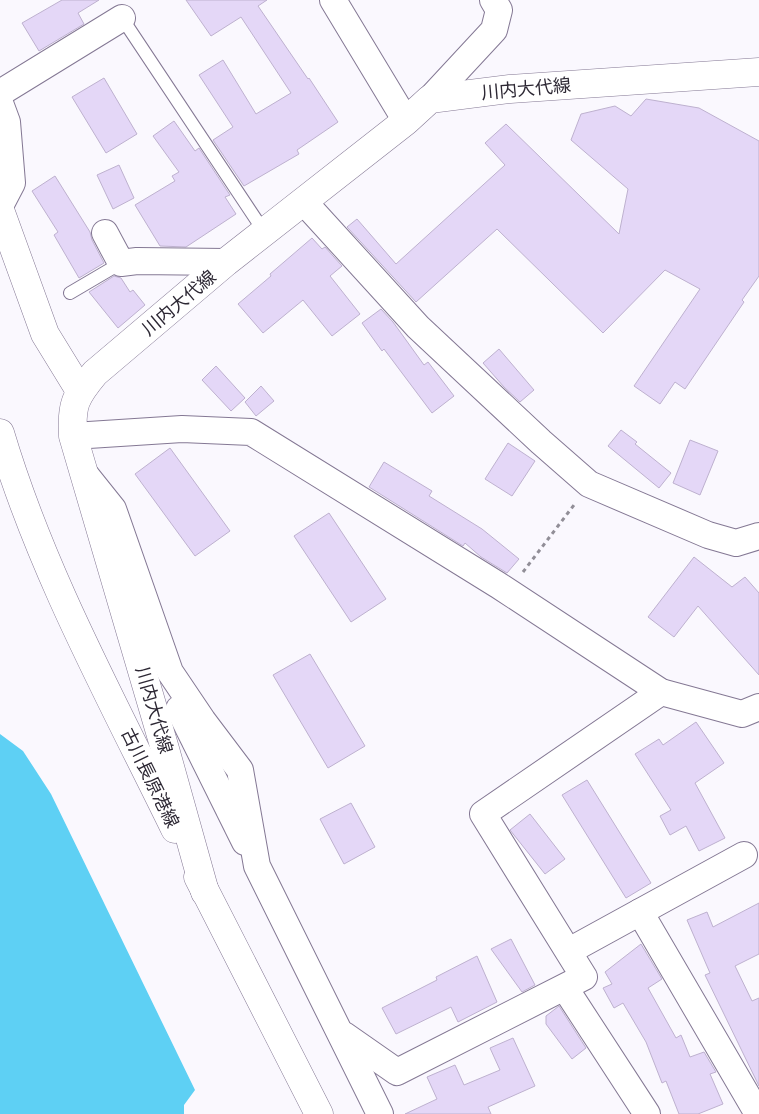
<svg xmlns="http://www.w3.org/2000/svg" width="759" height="1114" viewBox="0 0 759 1114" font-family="'Asap Condensed','Noto Sans JP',sans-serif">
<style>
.water{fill:#5ed0f4}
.building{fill:#e4d7f7;stroke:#beb1cf}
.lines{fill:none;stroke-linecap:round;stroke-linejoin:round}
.service-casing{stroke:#847894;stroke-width:14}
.minor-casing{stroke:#847894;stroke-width:28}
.secondary-casing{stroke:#847894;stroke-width:29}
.path{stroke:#918e97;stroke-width:3;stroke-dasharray:4 4;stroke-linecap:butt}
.service{stroke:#fff;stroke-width:12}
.minor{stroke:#fff;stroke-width:26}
.secondary{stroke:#fff;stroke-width:28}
.labels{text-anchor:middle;stroke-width:4;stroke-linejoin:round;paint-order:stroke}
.street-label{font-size:18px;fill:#2d2834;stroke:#fff}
</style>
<rect width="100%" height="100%" fill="#faf8fe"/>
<polygon class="water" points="0,734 23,751 51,794 195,1090 184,1105 184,1114 0,1114"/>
<g class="building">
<polygon points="62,0 99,0 78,13 84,24 39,51 22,23"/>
<polygon points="186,0 267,0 258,6 308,79 309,78 338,122 297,150 299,154 244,186 213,140 233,127 199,75 223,60 256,114 291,93 241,17 211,36"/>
<polygon points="104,78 137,134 106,153 72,97"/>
<polygon points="646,99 699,108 759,141 759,276 742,300 744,302 685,389 675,382 660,404 634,386 700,289 665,270 603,333 497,229 416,302 347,227 357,219 396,264 505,165 485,143 506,124 619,234 628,189 571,140 581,114 615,106 631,116"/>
<polygon points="174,121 195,151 199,148 230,195 225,197 236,214 186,247 160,246 135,205 175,181 172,176 179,172 153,136"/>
<polygon points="119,165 134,198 113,209 97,175"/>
<polygon points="55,176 90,232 92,240 104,263 79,278 54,235 58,232 32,191"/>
<polygon points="312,238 322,249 325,247 342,266 330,276 360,314 332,336 303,300 263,333 238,304 271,276 270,274"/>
<polygon points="114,276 121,278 130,292 133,290 145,305 118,328 89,292"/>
<polygon points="381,309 393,322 424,365 428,362 454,396 432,413 384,349 382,351 362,323"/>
<polygon points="499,349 534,390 520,402 504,387 483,363"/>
<polygon points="216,366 245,398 231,411 202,380"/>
<polygon points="261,386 274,401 256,416 245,402"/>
<polygon points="621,430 637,442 635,444 671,473 659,488 608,446"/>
<polygon points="690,440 718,451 700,495 673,483"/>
<polygon points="508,443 535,461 512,496 485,479"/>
<polygon points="170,448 230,531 195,556 135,474"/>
<polygon points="384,462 432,491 429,496 482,529 519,559 507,573 481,557 465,543 463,546 369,487"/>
<polygon points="329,513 386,599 351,622 294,536"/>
<polygon points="694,557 732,587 745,577 759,593 759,675 698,606 674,637 648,617"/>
<polygon points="310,654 365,746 328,768 273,675"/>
<polygon points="696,722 724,763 695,783 725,838 699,851 686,826 670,835 660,816 671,810 635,754 659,739 663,745"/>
<polygon points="587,780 651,883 626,898 562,795"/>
<polygon points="351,803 375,847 344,864 320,819"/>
<polygon points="530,814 565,859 545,874 510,830"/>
<polygon points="759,903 759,954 735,966 752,1001 759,998 759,1086 705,975 710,973 687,920 707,912 713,927"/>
<polygon points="511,939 535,985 522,992 491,949"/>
<polygon points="641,944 662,979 648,988 676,1038 681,1035 690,1057 704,1052 716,1072 710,1074 723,1104 698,1114 679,1114 666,1081 662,1083 646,1042 623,1003 614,1008 603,988 612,984 605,972"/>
<polygon points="477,956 497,1002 458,1022 451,1007 396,1034 382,1008 437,980 436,977"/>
<polygon points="559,1006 586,1048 572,1059 546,1024 546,1016"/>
<polygon points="513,1038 535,1086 488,1107 491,1114 405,1114 437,1099 427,1077 455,1065 464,1085 500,1070 490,1048"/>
</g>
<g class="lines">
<g class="service-casing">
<g id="service">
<polyline points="122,18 265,233"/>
<polyline points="70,293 121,263"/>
</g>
</g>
<g class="minor-casing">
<g id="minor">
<polyline points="333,0 406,121"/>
<polyline points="0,93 122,18"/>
<polyline points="430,99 494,30 499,10 493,0"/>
<polyline points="0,103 7,122 12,183 0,206"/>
<polyline points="304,202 418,327 541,442 589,484 708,535 736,543 759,536"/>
<polyline points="105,233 121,263 137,261 226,262"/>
<polyline points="73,436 182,429 251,432 498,585 661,692 742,714 759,707"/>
<polyline points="85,474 113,509 170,672 203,721 240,770 257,866 380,1114"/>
<polyline points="179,709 245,842"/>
<polyline points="640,912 758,1114"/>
<polyline points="569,951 744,855"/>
<polyline points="565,988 647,1114"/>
<polyline points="344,1035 397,1072 584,977 483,814 661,692"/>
</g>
</g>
<g class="secondary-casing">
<g id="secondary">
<polyline points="0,210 45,334 80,391"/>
<path d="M0,433C41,571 112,700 175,829"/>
<polyline points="198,877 319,1114"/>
<path d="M205,892L165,749L73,436C71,405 75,397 95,373L226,262L406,121L430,99L510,89L759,72"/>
</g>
</g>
<polyline class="path" points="523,572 574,505"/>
<use href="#service" class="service"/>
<use href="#minor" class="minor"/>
<use href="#secondary" class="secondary"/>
</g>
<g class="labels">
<g class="street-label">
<text transform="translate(526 89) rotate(-5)" y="6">川内大代線</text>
<text transform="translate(179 303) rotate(-40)" y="6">川内大代線</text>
<text transform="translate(154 710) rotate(74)" y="6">川内大代線</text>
<text transform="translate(150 778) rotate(64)" y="6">古川長原港線</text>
</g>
</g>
</svg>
